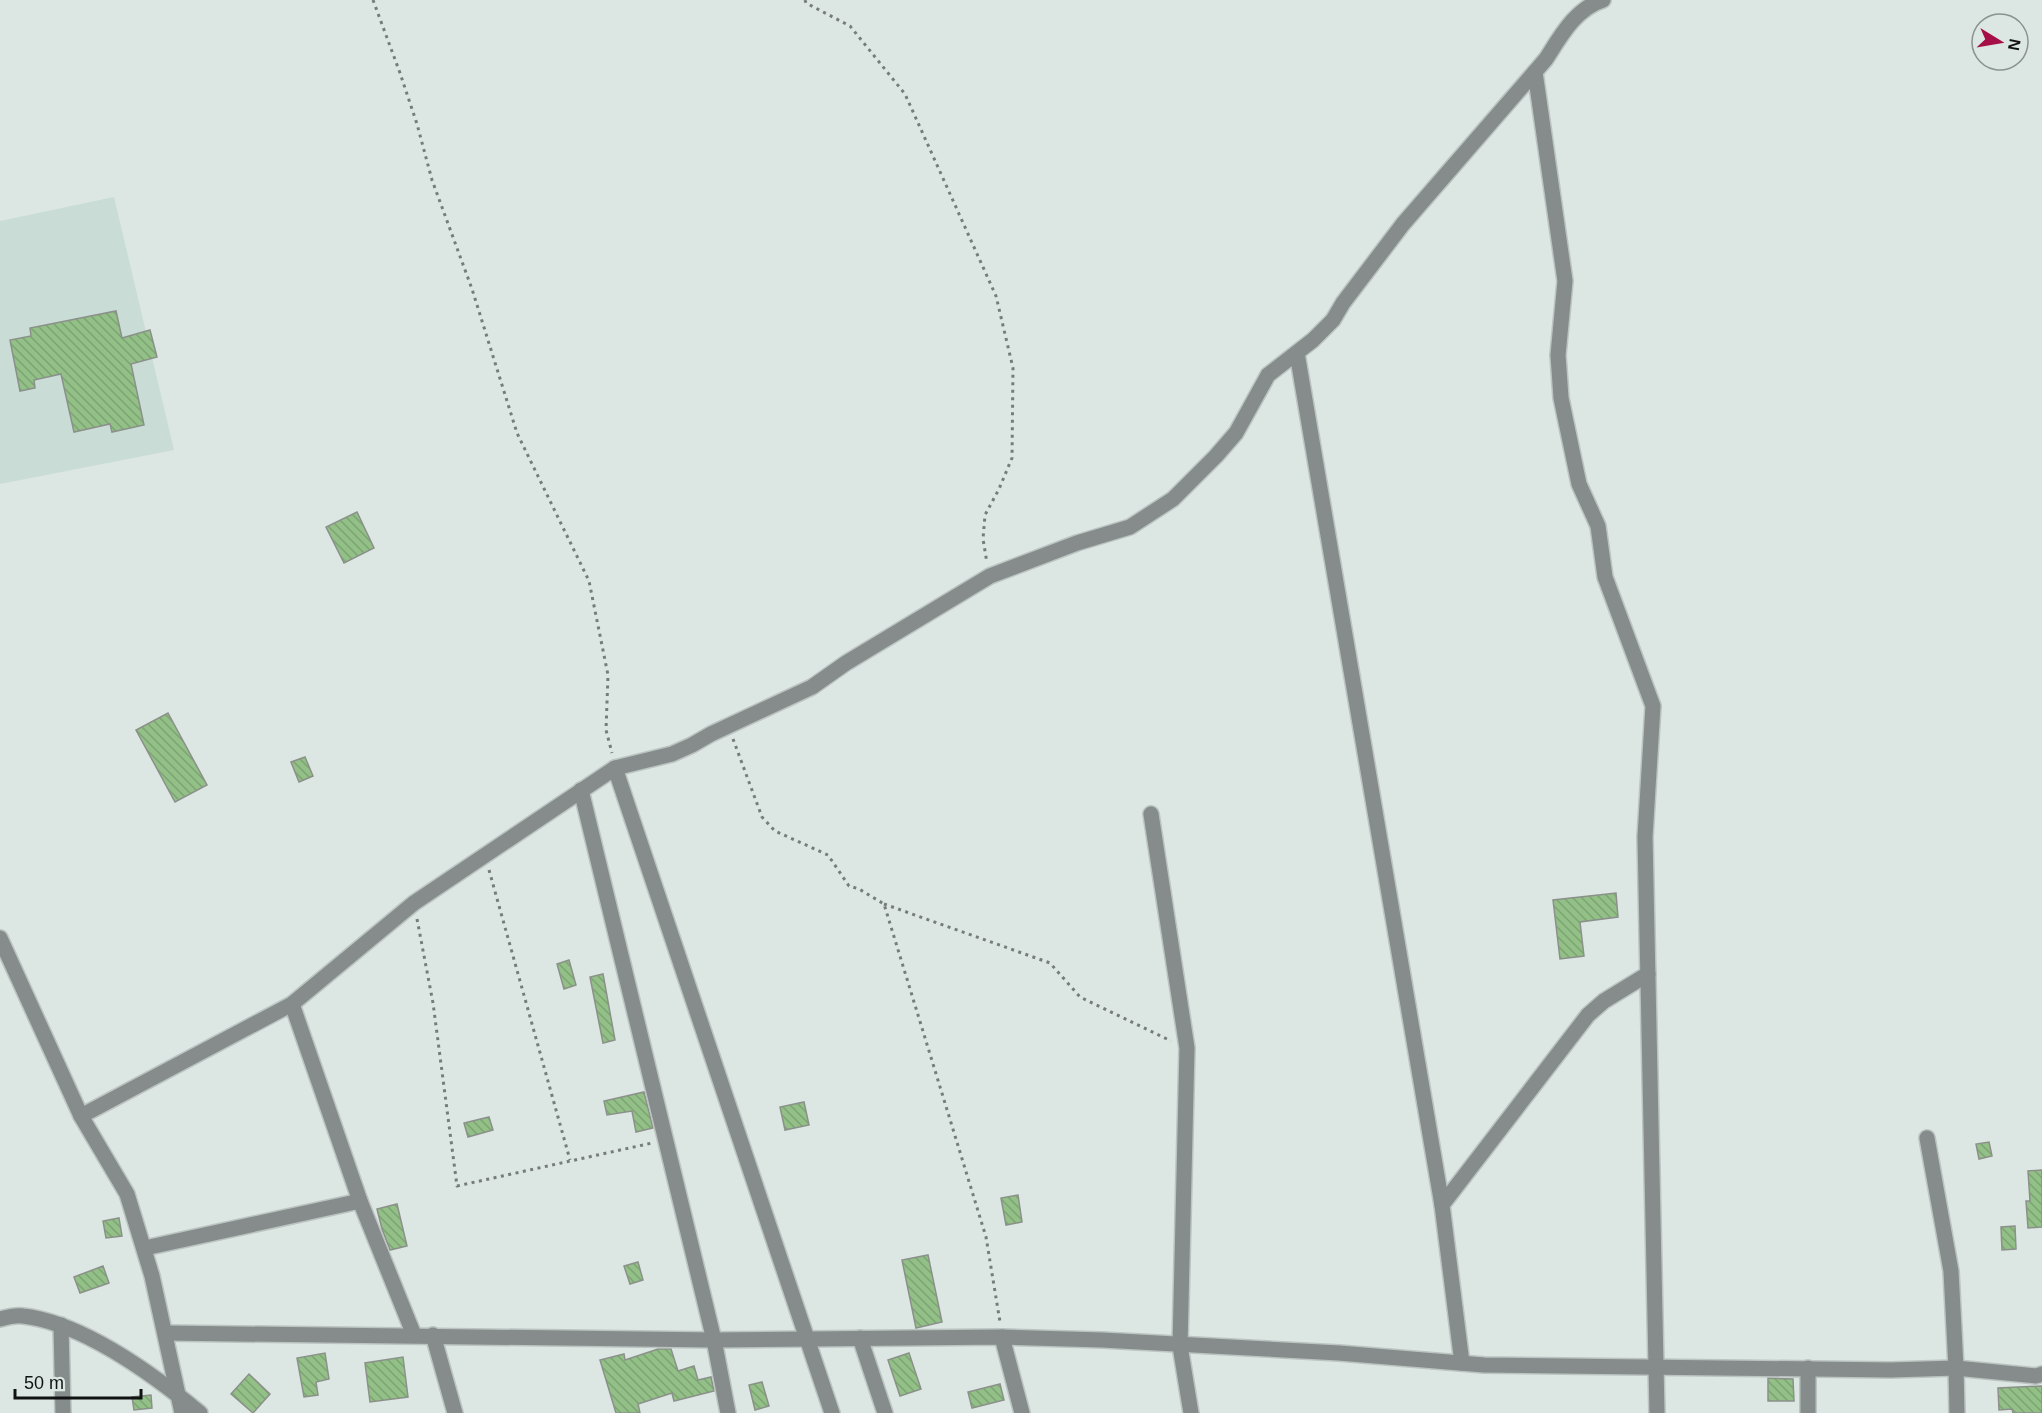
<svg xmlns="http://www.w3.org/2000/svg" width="2042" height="1413" viewBox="0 0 2042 1413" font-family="Helvetica,sans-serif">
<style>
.built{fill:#c9ddd6}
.building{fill:url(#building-back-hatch);stroke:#8b918a;stroke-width:1.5}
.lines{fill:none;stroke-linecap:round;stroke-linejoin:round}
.street-casing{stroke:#bbc4c1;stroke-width:18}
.path{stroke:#767c7a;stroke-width:3;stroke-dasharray:3 4.5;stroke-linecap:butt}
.street{stroke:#868b8b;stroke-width:15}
</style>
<defs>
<pattern id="building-back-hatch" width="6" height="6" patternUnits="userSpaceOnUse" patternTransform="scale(1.5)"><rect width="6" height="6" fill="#92c086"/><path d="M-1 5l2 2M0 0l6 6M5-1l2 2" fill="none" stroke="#7da473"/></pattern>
</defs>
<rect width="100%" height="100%" fill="#dce6e2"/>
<polygon class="built" points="114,197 174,450 0,484 0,221"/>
<g class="building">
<polygon points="116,311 122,338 150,330 157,357 131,364 144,425 112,432 110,424 74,432 61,374 34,380 35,388 20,391 10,340 31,336 30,328"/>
<polygon points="357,512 374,548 344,563 326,527"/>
<polygon points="168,713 207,785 175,802 136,730"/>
<polygon points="305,757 313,776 299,782 291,762"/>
<polygon points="1616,893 1618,917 1580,922 1584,956 1560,959 1553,900"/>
<polygon points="569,960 576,985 564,989 557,964"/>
<polygon points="603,974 615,1040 603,1043 590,977"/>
<polygon points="644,1092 653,1128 636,1132 632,1111 607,1115 604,1101"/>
<polygon points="804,1102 809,1125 785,1130 780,1107"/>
<polygon points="489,1117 493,1130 468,1137 464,1123"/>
<polygon points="1989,1142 1992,1156 1979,1159 1976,1144"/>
<polygon points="2042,1170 2042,1227 2028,1228 2026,1201 2030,1201 2028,1171"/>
<polygon points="1018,1195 1022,1222 1006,1225 1001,1198"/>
<polygon points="397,1204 407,1246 390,1250 382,1229 377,1209"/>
<polygon points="119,1218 122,1236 106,1238 103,1221"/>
<polygon points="2015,1226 2016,1249 2002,1250 2001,1227"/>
<polygon points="928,1255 942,1322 916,1328 902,1260"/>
<polygon points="638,1262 643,1280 630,1284 624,1266"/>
<polygon points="103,1266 109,1283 80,1293 74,1277"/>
<polygon points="658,1349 671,1349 678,1371 694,1366 698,1380 711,1377 714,1391 674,1401 672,1393 638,1404 640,1413 616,1413 600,1360 624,1354 625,1360"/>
<polygon points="325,1353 329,1379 316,1382 318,1395 304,1397 297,1358"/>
<polygon points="909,1353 921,1389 900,1396 888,1360"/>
<polygon points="403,1357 408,1397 370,1402 365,1363"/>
<polygon points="249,1374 270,1394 253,1413 231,1394"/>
<polygon points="1768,1378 1793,1379 1794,1401 1768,1401"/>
<polygon points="762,1382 769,1406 755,1410 749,1385"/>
<polygon points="1000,1384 1004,1400 972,1408 968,1392"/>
<polygon points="2042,1386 2042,1413 2013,1413 2012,1409 1999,1410 1998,1388"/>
<polygon points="151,1395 152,1408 134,1410 132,1397"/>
</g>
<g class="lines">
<g class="street-casing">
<g id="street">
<polyline points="1535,72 1565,281 1558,355 1561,398 1579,484 1598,526 1605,577 1653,706 1645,837 1657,1413"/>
<polyline points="1297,353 1442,1205"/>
<polyline points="615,768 832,1413"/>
<polyline points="581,790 714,1340 728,1413"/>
<polyline points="1151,814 1187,1048 1180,1346 1191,1413"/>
<polyline points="0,938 81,1116 127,1194 152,1276 182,1413"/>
<polyline points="292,1004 360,1201 414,1335"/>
<path d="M81,1116L292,1004L414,903L615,768L672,754L692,745L711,734L812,687L846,663L990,576L1077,543L1130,527L1173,499L1216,456L1236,433L1268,375L1313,340L1333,320L1343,303L1403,224L1546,59C1560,37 1576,8 1603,0"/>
<polyline points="1927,1138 1951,1271 1956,1368 1957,1413"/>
<polyline points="145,1248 360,1201"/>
<path d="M0,1319C7,1317 16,1315 23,1316C83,1323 154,1375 200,1413"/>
<polyline points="61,1325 63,1413"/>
<polyline points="166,1333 714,1340 1002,1337 1102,1340 1339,1353 1484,1365 1891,1370 1956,1368 2036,1376 2042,1374"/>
<polyline points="433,1335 455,1413"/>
<polyline points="1002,1337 1022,1413"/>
<polyline points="860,1338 885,1413"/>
<polyline points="1462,1363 1442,1205 1588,1015 1604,1001 1648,974"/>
<polyline points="1808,1368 1808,1413"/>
</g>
</g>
<g class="path">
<polyline points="373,0 400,73 417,124 432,180 472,289 517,433 589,581 608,675 606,730 612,753"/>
<polyline points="805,0 806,3 850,26 905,94 996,296 1013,368 1012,458 999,489 985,515 983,539 987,563"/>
<polyline points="733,739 762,817 775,831 828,855 849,886 859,889 884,904 986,1237 1000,1322"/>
<polyline points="489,870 570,1160"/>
<polyline points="884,904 1050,963 1080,997 1171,1041"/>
<polyline points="417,919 433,1003 457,1186 652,1143"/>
</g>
<use href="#street" class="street"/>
</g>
<g transform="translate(2000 42) rotate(101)"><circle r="28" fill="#dce6e2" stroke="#8a928f" stroke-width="1.5"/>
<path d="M0-4.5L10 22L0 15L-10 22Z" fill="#a50e46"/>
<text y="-9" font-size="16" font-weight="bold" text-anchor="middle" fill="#101312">N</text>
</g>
<path d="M15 1389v9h126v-9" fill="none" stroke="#101312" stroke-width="3"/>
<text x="24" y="1389" font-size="18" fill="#101312" stroke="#dce6e2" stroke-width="4.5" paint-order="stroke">50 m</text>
</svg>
